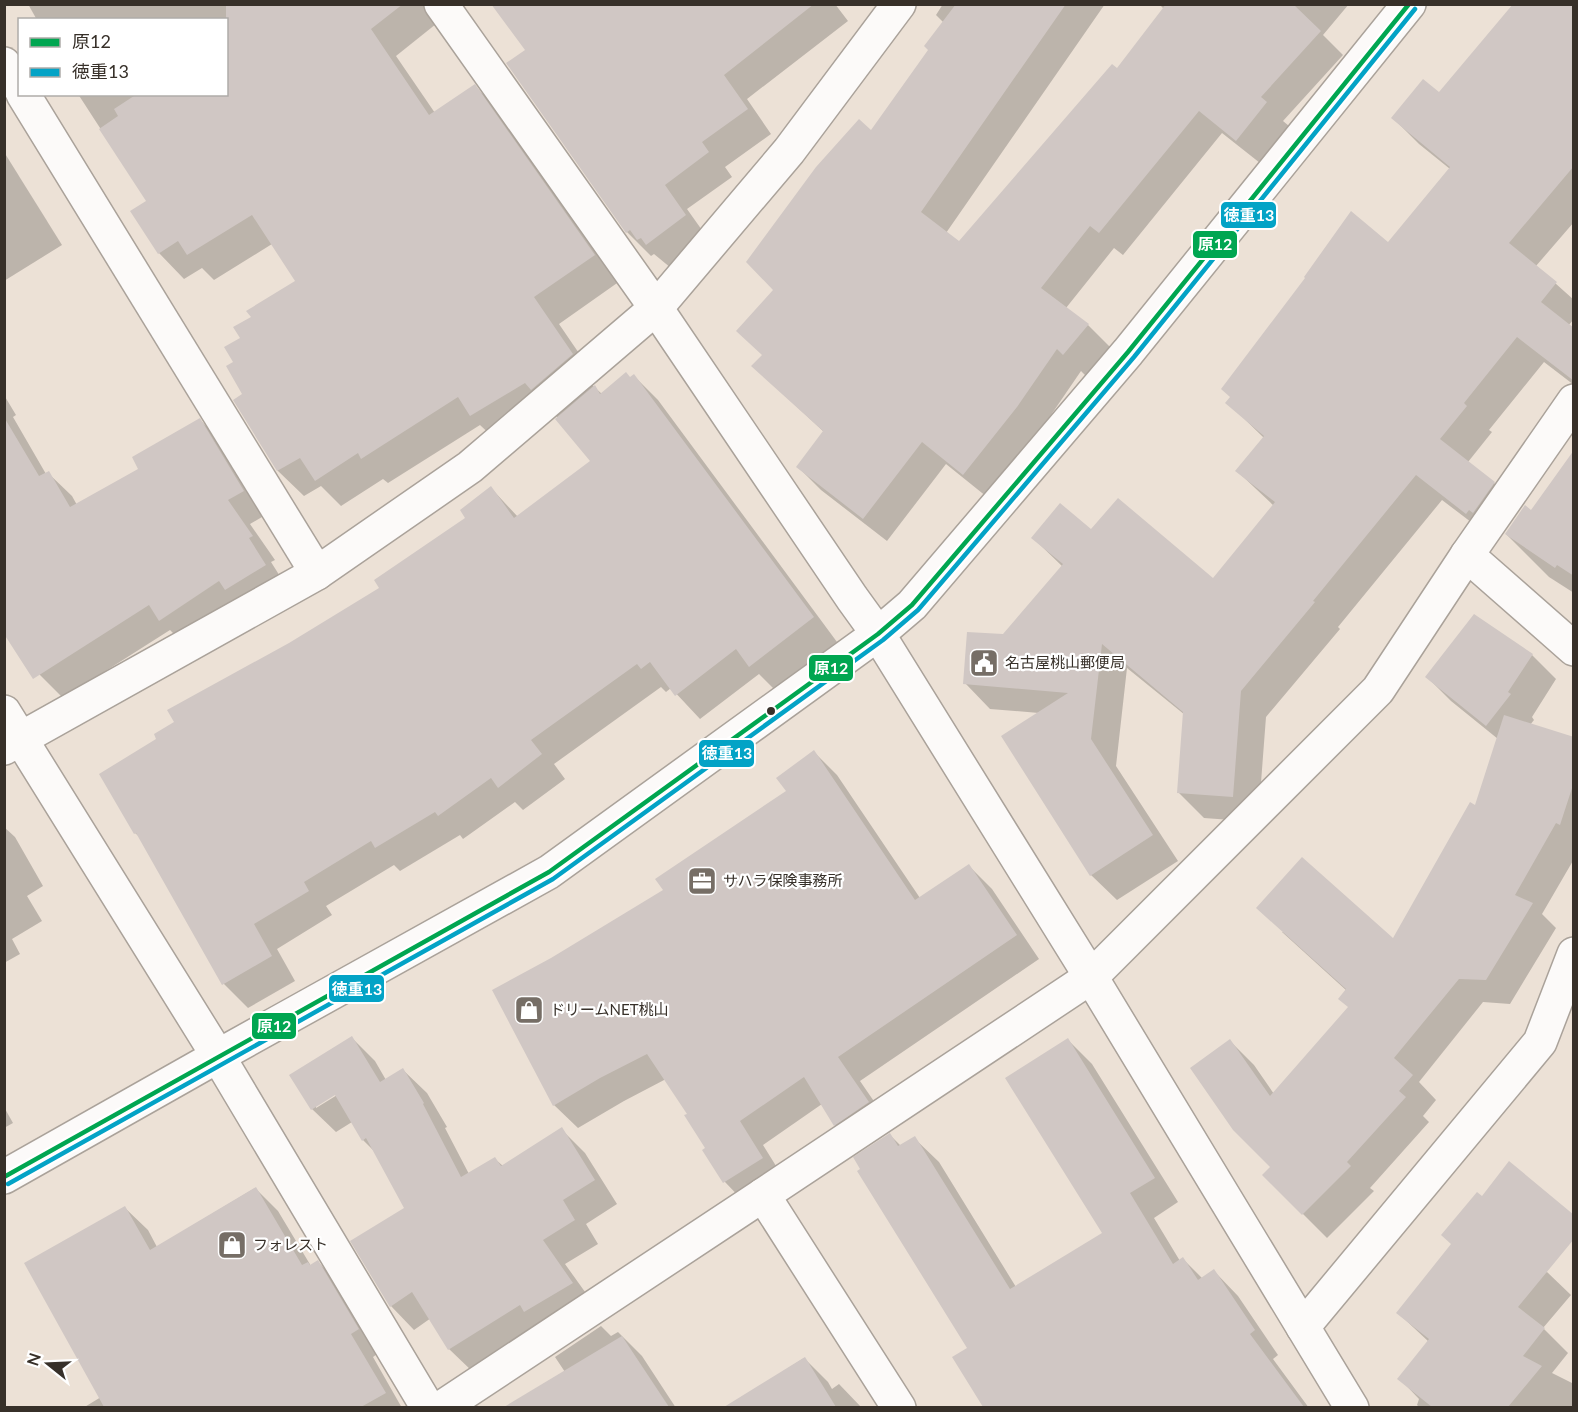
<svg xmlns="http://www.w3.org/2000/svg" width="1578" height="1412" viewBox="0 0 1578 1412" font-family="Lato,'Noto Sans JP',sans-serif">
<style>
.shadow{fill:#0003;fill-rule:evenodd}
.building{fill:#d0c7c4}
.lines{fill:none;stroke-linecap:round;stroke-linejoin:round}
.street-casing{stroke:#aaa29a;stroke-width:36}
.secondary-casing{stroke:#aaa29a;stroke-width:36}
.street{stroke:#fcfaf9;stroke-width:33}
.secondary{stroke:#fcfaf9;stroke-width:33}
.bus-1-casing{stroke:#fff;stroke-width:9}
.bus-2-casing{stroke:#fff;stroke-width:9}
.bus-1{stroke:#00a651;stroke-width:4.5}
.bus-2{stroke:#03a3c6;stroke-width:4.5}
.bus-dot{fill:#373029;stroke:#fff;stroke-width:2}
.labels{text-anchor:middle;stroke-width:4.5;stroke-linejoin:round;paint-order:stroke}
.poi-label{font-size:15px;fill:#373029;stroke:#fff;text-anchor:start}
.line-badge{stroke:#fff;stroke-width:2}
.badge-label{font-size:16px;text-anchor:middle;font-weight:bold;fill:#fff}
</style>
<rect width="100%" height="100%" fill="#ece1d6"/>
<g class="shadow">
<polygon points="28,4 461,4 396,56 435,113 475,86 500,112 620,281 559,324 598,381 592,385 602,394 634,376 658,400 837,642 774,689 759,674 700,719 671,688 666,692 661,687 554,764 565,779 523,810 515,802 463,839 460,835 400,871 394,865 326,906 332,915 277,949 295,981 248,1008 224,984 141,838 135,833 159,739 290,644 381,588 468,518 491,488 518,517 592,462 551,409 497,441 480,425 388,483 383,479 341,506 321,486 304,496 278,471 235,400 245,394 235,362 242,339 297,282 272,244 214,280 202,268 184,279 159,253 148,202 78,94 226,94 226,20 37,20"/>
<polygon points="493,4 835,4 848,21 747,99 771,134 725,167 732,177 687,209 709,240 671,268 654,254 651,256 627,232 508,64 527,51"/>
<polygon points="943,4 1105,4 946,233 959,243 1118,70 1164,9 1159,4 1349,4 1323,35 1343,55 1283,121 1289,126 1260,163 1222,133 1123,255 1114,248 1066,308 1088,325 1111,348 1087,377 1081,371 1040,431 987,497 946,464 887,541 821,490 798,467 824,432 753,366 763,356 776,290 871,132 930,50 944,23 936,15"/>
<polygon points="1574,4 1574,222 1536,266 1574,300 1574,319 1568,326 1574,330 1574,385 1544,362 1489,430 1492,432 1468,462 1494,483 1520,508 1500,537 1495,534 1492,538 1442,500 1338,627 1340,629 1266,717 1258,822 1204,818 1178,792 1185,715 1127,668 1116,766 1178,861 1117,900 1091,875 1039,713 990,709 965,683 1063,567 1033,538 1091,531 1213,580 1274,506 1237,471 1264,438 1227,402 1389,244 1450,169 1419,144 1393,118 1439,94"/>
<polygon points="4,152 62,245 4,281"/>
<polygon points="4,395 16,415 13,417 46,474 48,473 72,496 77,505 140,469 200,420 223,443 267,514 250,524 275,560 271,562 288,589 183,643 170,630 63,698 40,675 6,622"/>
<polygon points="1574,500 1574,593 1549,577 1506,534 1532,513"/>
<polygon points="1532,655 1556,679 1532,717 1534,720 1530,725 1574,739 1574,859 1542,914 1556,928 1510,1004 1483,1002 1419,1082 1436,1100 1423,1116 1429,1122 1370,1188 1374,1191 1327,1238 1264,1175 1272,1167 1230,1041 1254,1065 1274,1094 1349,1008 1347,991 1282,932 1393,941 1476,807 1498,739 1451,701 1427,677"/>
<polygon points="814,752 837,775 920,898 969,866 992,889 1039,959 860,1081 891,1126 858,1148 835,1125 822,1104 763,1145 786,1182 748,1206 725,1182 704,1150 707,1148 689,1114 666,1079 624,1101 578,1128 554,1105 551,959 665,891 788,791"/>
<polygon points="4,827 15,837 43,886 27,896 42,921 12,939 20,954 4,963"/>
<path d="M352,1038L375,1061L386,1080L403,1070L427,1093L447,1127L445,1128L469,1174L495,1159L503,1166L561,1129L585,1153L617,1204L586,1224L598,1244L565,1264L603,1317L473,1372L449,1349L431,1318L414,1330L391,1306L352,1241L406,1209L375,1152L363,1140L352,1122L336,1132L312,1109ZM340,1090L342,1092L316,1108V1105Z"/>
<polygon points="1068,1040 1092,1064 1178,1202 1154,1218 1180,1261 1183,1259 1203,1279 1214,1271 1238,1296 1278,1355 1273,1359 1309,1408 1220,1408 1207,1389 1179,1408 986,1408 954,1358 969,1348 890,1135 901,1146 914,1138 939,1162 1016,1287 1104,1234"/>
<polygon points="4,1107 13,1123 4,1128"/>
<polygon points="255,1188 278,1211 311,1266 318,1262 340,1284 380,1352 373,1357 402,1408 83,1408 101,1397 125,1208 148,1230 157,1247"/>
<polygon points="1547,1272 1571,1295 1543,1328 1568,1353 1552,1373 1574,1384 1574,1408 1420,1408 1417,1405 1419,1399 1399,1378 1429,1342 1398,1313"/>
<polygon points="601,1326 611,1336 618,1332 642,1356 676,1408 507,1408 565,1372 555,1357"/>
<polygon points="804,1358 828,1382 832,1389 839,1384 862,1408 726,1408"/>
</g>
<g class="building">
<polygon points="226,4 403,4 371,29 429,115 475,84 595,255 534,297 573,354 531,390 525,383 470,416 458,397 361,459 358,453 315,481 300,458 277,471 233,400 242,394 226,366 233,362 224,347 240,338 233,327 251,317 246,311 295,281 252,215 187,255 178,241 158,254 130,211 146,201 99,129 118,116 114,109 137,94 226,94"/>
<polygon points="491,4 814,4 724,75 748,109 702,142 709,152 665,185 686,215 646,245 641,238 637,240 630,230 626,233 506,63 525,50"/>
<polygon points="956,4 1066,4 921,212 959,241 1112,64 1117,68 1166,4 1293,4 1321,31 1261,97 1267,102 1236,141 1199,111 1099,233 1090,226 1041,288 1089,324 1063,355 1057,349 1017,407 963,475 922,442 863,519 796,467 823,431 751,366 762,355 736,331 773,290 746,262 816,167 859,119 871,130 928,50 924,46"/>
<polygon points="1513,4 1574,4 1574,166 1509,243 1557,282 1541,302 1574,328 1574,381 1517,337 1464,403 1467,406 1440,439 1495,482 1473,513 1469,510 1466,514 1416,475 1313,601 1315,602 1241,691 1233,797 1177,793 1183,712 1102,644 1091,739 1153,835 1090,876 1001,736 1068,693 963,684 967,632 1003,634 1063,564 1031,538 1060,503 1091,529 1118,498 1213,578 1275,502 1235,471 1264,436 1225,403 1230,397 1221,389 1305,278 1304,277 1351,211 1388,242 1450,167 1391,118 1423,79 1439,92"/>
<polygon points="626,372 630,377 634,374 814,617 749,667 736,649 675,696 650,662 641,669 637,664 531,740 542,754 498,788 491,778 438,816 435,812 375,848 371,841 304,882 309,891 254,924 272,956 222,985 136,833 134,834 99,774 156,739 154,734 174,722 167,710 289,643 379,588 374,580 465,518 460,510 491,486 514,518 590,461 555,419 595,385 600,394"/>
<polygon points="4,417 39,476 49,471 70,507 138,469 132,457 200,418 244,491 228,500 253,536 249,538 266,565 225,590 219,581 159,621 149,605 33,679 4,634"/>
<polygon points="1574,450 1574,576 1557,565 1555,568 1505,534 1525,505 1531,510"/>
<polygon points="1474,614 1533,654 1508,692 1511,694 1486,726 1425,677"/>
<polygon points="1504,715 1574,737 1574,782 1560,825 1556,823 1515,895 1533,903 1486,980 1459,979 1394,1058 1413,1075 1399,1091 1406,1097 1347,1162 1351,1166 1302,1215 1262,1175 1270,1167 1233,1130 1190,1068 1230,1039 1270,1096 1348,1007 1338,999 1346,989 1256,908 1302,857 1393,938 1470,802 1475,805"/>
<polygon points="814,750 915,900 969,864 1017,935 838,1057 869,1102 834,1126 804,1077 740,1121 763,1158 723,1183 702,1150 705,1148 684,1115 687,1114 647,1054 600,1078 553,1106 492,990 551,958 663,890 655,879 786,791 776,778"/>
<polygon points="352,1036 380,1082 403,1068 424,1103 423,1104 461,1177 495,1157 501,1166 562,1127 595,1180 563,1200 575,1220 543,1240 573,1283 524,1312 520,1305 448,1350 412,1292 390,1307 350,1241 404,1208 366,1138 362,1141 335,1095 311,1110 289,1075"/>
<polygon points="1068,1038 1155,1178 1130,1193 1173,1264 1183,1257 1198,1280 1214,1269 1255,1330 1250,1334 1304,1407 983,1407 952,1357 967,1348 857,1171 860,1169 853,1157 890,1133 898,1146 915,1136 1010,1289 1102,1233 1005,1078"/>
<polygon points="1509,1161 1574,1215 1574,1239 1518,1307 1545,1328 1523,1356 1542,1366 1508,1407 1432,1407 1397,1379 1429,1339 1396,1313 1451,1244 1441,1235 1477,1192 1482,1196"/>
<polygon points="256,1187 302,1265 308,1262 310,1265 318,1260 359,1329 351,1334 386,1393 361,1407 104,1407 24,1263 125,1206 150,1250"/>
<polygon points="622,1336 669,1407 504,1407"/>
<polygon points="805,1357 836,1407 724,1407"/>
</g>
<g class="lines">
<g class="street-casing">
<g id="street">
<polyline points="441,4 656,308 852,598 878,634"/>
<polyline points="4,64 20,88"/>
<polyline points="23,94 317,573"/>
<polyline points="1467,555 1574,649"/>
<polyline points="4,712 218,1056 428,1408"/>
<polyline points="4,748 317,573 470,467 656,308 789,151 899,4"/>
<polyline points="1303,1327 1540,1042 1574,954"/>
<polyline points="441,1408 763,1195"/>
<polyline points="899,1408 763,1195 1091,977 1378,690 1467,555 1574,401"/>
</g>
</g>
<g class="secondary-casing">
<g id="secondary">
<polyline points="878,634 1091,977 1352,1408"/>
<polyline points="4,1177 218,1056 549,872 878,634 912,605 1128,352 1409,4"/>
</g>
</g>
<use href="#street" class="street"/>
<use href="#secondary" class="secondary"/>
<g class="bus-1-casing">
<polyline id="bus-1" points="4,1177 549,872 878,634 912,605 1128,352 1409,4"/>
</g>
<g class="bus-2-casing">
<polyline id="bus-2" points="8,1184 553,879 883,640 918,610 1134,357 1415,9"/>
</g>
<use href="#bus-1" class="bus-1"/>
<use href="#bus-2" class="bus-2"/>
</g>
<defs>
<g id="civic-square" transform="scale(1.5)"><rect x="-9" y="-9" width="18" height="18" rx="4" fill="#766e66" stroke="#fff"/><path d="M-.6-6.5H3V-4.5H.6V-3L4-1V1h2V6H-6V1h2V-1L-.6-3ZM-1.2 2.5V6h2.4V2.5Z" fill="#fff"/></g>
<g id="office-square" transform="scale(1.5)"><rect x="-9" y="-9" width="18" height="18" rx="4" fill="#766e66" stroke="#fff"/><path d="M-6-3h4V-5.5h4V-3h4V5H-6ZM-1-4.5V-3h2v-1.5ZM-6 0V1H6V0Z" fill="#fff"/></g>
<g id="shop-square" transform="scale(1.5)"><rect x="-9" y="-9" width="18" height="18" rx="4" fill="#766e66" stroke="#fff"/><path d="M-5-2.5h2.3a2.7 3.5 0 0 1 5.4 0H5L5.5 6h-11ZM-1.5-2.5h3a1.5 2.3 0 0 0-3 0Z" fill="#fff"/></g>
</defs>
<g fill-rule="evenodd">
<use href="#civic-square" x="984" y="663"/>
<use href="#office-square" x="702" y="881"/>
<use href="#shop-square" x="529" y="1010"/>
<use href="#shop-square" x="232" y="1245"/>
</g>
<circle class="bus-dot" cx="771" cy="711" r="5"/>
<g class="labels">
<g class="poi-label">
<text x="1005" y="668">名古屋桃山郵便局</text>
<text x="723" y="886">サハラ保険事務所</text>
<text x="550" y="1015">ドリームNET桃山</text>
<text x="253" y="1250">フォレスト</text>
</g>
</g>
<g class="line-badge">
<rect x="1220" y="201" width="57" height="28" rx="6" fill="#03a3c6"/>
<rect x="1192" y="230" width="46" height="29" rx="6" fill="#00a651"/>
<rect x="808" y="654" width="46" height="28" rx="6" fill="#00a651"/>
<rect x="698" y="739" width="57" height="29" rx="6" fill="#03a3c6"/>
<rect x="328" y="974" width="57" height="29" rx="6" fill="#03a3c6"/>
<rect x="251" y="1012" width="46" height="28" rx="6" fill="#00a651"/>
</g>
<g class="badge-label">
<text x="1249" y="221">徳重13</text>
<text x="1215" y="250">原12</text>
<text x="831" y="674">原12</text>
<text x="727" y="759">徳重13</text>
<text x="357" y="995">徳重13</text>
<text x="274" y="1032">原12</text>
</g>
<rect width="1578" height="1412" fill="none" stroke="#373029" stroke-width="12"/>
<rect x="18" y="18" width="210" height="78" fill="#ffffff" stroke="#afaca9" stroke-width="1.5"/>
<rect x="30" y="38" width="30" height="9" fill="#00a651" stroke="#afaca9" stroke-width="1.5"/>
<text x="72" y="48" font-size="18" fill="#373029">原12</text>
<rect x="30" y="68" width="30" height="9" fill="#03a3c6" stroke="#afaca9" stroke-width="1.5"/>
<text x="72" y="78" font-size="18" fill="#373029">徳重13</text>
<g transform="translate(48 1364) rotate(288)" stroke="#ffffff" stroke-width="4.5" paint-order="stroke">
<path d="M0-4.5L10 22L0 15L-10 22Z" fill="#373029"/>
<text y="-9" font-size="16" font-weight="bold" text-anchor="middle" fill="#373029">N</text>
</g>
</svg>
